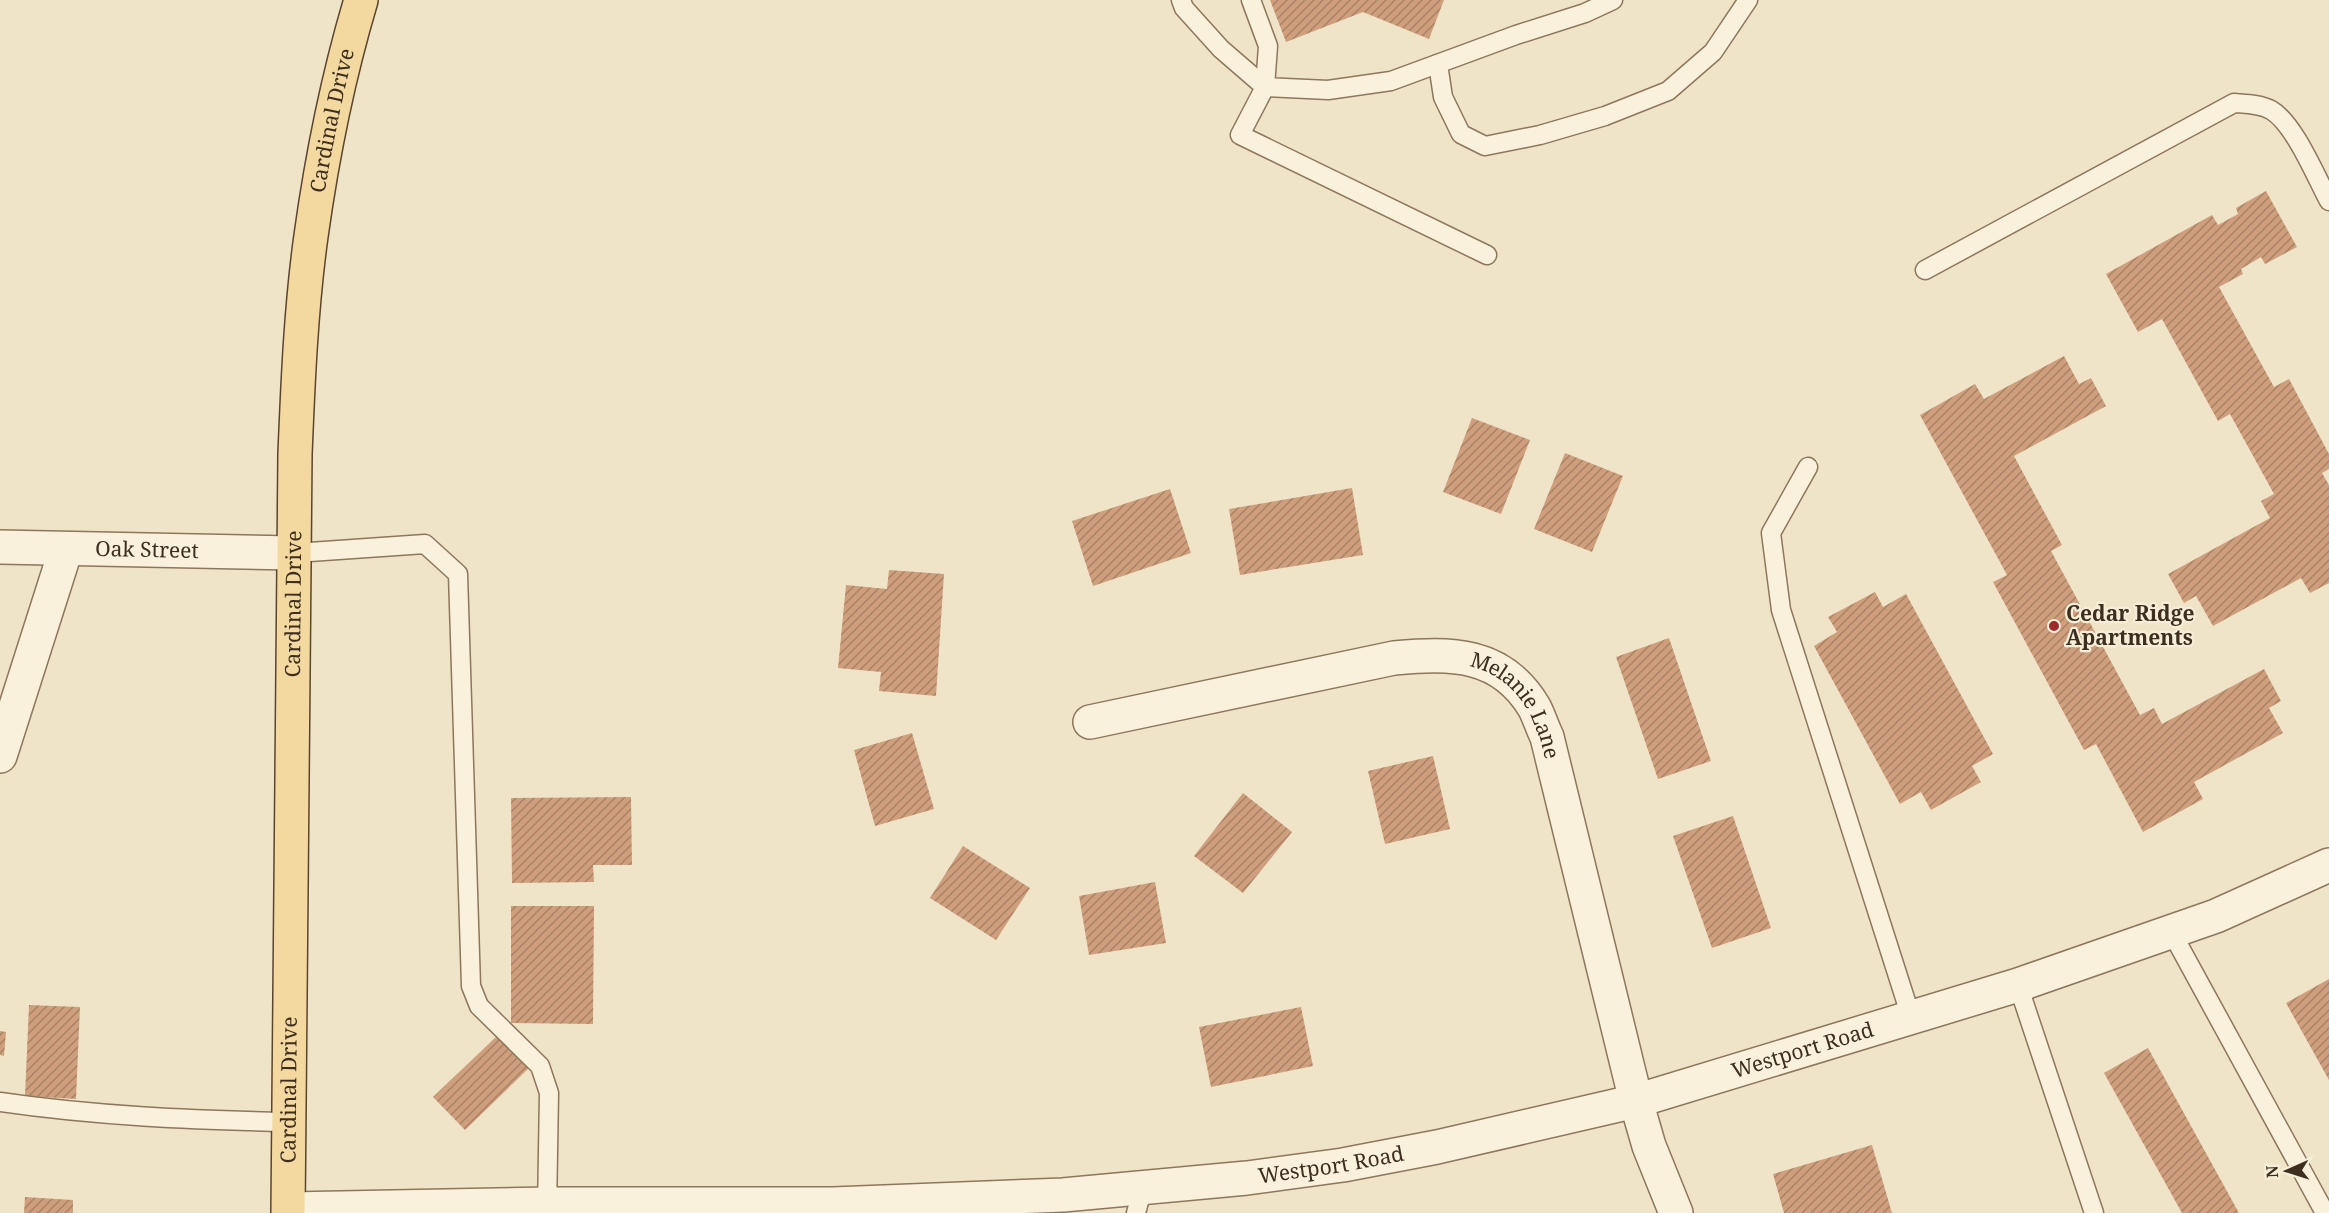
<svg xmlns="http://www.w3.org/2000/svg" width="2329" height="1213" viewBox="0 0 2329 1213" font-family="'Noto Serif',serif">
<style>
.building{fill:url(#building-hatch)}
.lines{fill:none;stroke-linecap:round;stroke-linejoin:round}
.lane-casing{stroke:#8d765c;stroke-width:21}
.street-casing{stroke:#8d765c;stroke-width:36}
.primary-casing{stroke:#5b4430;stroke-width:36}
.lane{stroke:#faf1dc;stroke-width:18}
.street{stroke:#faf1dc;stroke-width:33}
.primary{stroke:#f3d9a0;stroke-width:33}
.poi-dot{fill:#9e2a2b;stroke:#f7eed8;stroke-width:2}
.labels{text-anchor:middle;stroke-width:4.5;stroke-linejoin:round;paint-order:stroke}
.street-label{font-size:21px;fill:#3d2e20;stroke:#f7eed8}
.poi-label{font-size:21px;font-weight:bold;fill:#3d2e20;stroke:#f7eed8;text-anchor:start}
</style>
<defs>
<pattern id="building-hatch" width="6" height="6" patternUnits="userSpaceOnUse" patternTransform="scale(1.5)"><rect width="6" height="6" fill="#cf9f7d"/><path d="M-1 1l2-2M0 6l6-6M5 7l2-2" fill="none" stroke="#a98266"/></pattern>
</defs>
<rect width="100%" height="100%" fill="#f0e4c8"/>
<g class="building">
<polygon points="1270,0 1444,0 1429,39 1363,12 1286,42"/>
<polygon points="2266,191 2297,247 2265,264 2261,257 2241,269 2243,274 2219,287 2274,387 2289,379 2329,454 2329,469 2322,473 2329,485 2329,583 2310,593 2301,578 2213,626 2196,596 2184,603 2168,574 2270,518 2261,501 2274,494 2230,414 2218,421 2162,319 2138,332 2106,274 2212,215 2218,225 2238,214 2236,208"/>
<polygon points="2064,356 2079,384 2091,378 2106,406 2014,456 2062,545 2051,551 2140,715 2154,708 2162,724 2264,669 2281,701 2269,708 2283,733 2194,782 2203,799 2143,832 2096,744 2084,750 1993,582 2007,575 1920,415 1975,384 1984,399"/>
<polygon points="1472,418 1530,440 1501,514 1443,492"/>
<polygon points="1565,453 1623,476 1592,552 1534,529"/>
<polygon points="1352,488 1363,555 1240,575 1229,509"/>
<polygon points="1170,489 1191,553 1093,586 1072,521"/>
<polygon points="889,570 944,574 936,696 879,691 881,672 838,668 846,585 887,589"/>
<polygon points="1875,592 1883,607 1906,594 1993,754 1972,766 1981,782 1931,810 1921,792 1900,804 1814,646 1837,632 1828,617"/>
<polygon points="1669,638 1711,761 1658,779 1616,657"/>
<polygon points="912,733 934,809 875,826 854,750"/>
<polygon points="1433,756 1450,829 1385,844 1368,771"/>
<polygon points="1243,793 1292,832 1243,893 1194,856"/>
<polygon points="631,797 632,865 593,865 594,882 512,883 511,798"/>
<polygon points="1733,816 1771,928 1712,948 1673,836"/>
<polygon points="963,846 1030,888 996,940 930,898"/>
<polygon points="1155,882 1166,943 1089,955 1079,896"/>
<polygon points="511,906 594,906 593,1024 511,1023"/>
<polygon points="2329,979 2329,1080 2286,1003"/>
<polygon points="29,1005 80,1007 76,1099 25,1096"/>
<polygon points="1301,1007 1313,1066 1211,1087 1199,1027"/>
<polygon points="0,1031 6,1032 4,1056 0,1055"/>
<polygon points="498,1035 530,1067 465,1130 433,1097"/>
<polygon points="2148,1048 2239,1213 2182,1213 2104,1073"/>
<polygon points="1872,1145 1892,1213 1784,1213 1773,1174"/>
<polygon points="25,1197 73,1200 73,1213 24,1213"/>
</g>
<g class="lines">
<g class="lane-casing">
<g id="lane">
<polyline points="1181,0 1184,8 1221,49 1265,87 1240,135 1487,255"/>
<polyline points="1251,0 1268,46 1265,87 1328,90 1391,81 1516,35 1585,13 1613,0"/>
<polyline points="1438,64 1443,97 1461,134 1485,146 1540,135 1605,116 1668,91 1713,52 1748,0"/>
<path d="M1925,270L2234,103C2247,104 2260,104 2271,110C2294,123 2316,177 2329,201"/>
<polyline points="1808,467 1771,533 1781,610 1911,1017"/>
<polyline points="295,553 425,544 458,574 471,986 479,1006 540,1066 549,1093 547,1211"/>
<polyline points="2172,933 2325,1213"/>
<polyline points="2018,985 2094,1213"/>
<path d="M0,1102C95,1116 192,1120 289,1122"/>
<polyline points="1136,1213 1143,1187"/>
</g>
</g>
<g class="street-casing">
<g id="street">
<path id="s1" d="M0,547L295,553"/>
<path id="s2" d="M1090,722L1394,658C1451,653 1501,652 1534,707C1539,716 1542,727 1547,737L1636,1101L1649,1146L1676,1213"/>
<polyline points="0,756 66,549"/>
<path id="s3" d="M289,1209L548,1204H833L1063,1195L1247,1178L1343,1165L1437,1147L1636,1101L2018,985L2216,916L2329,865"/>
</g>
</g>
<g class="primary-casing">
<g id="primary">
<path id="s4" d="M288,1213L295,454C298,381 301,308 311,236C322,157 338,77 361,0"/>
</g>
</g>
<use href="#lane" class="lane"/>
<use href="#street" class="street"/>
<use href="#primary" class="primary"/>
</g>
<circle class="poi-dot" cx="2054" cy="626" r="6"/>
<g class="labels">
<g class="street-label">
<text dy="7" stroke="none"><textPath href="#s4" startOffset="1095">Cardinal Drive</textPath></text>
<text dy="7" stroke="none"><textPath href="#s1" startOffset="147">Oak Street</textPath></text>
<text dy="7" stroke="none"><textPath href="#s4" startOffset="609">Cardinal Drive</textPath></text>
<text dy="7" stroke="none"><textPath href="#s2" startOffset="456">Melanie Lane</textPath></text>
<text dy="7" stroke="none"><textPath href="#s3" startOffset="1530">Westport Road</textPath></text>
<text dy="7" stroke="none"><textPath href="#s4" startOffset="123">Cardinal Drive</textPath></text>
<text dy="7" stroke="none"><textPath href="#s3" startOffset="1044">Westport Road</textPath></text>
</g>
<g class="poi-label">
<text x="2066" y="621">Cedar Ridge<tspan x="2066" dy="24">Apartments</tspan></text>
</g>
</g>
<g transform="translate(2287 1171) rotate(267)" stroke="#f7eed8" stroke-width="4.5" paint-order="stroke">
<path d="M0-4.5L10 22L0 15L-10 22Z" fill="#3d2e20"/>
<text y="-9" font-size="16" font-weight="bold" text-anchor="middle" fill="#3d2e20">N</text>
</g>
</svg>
